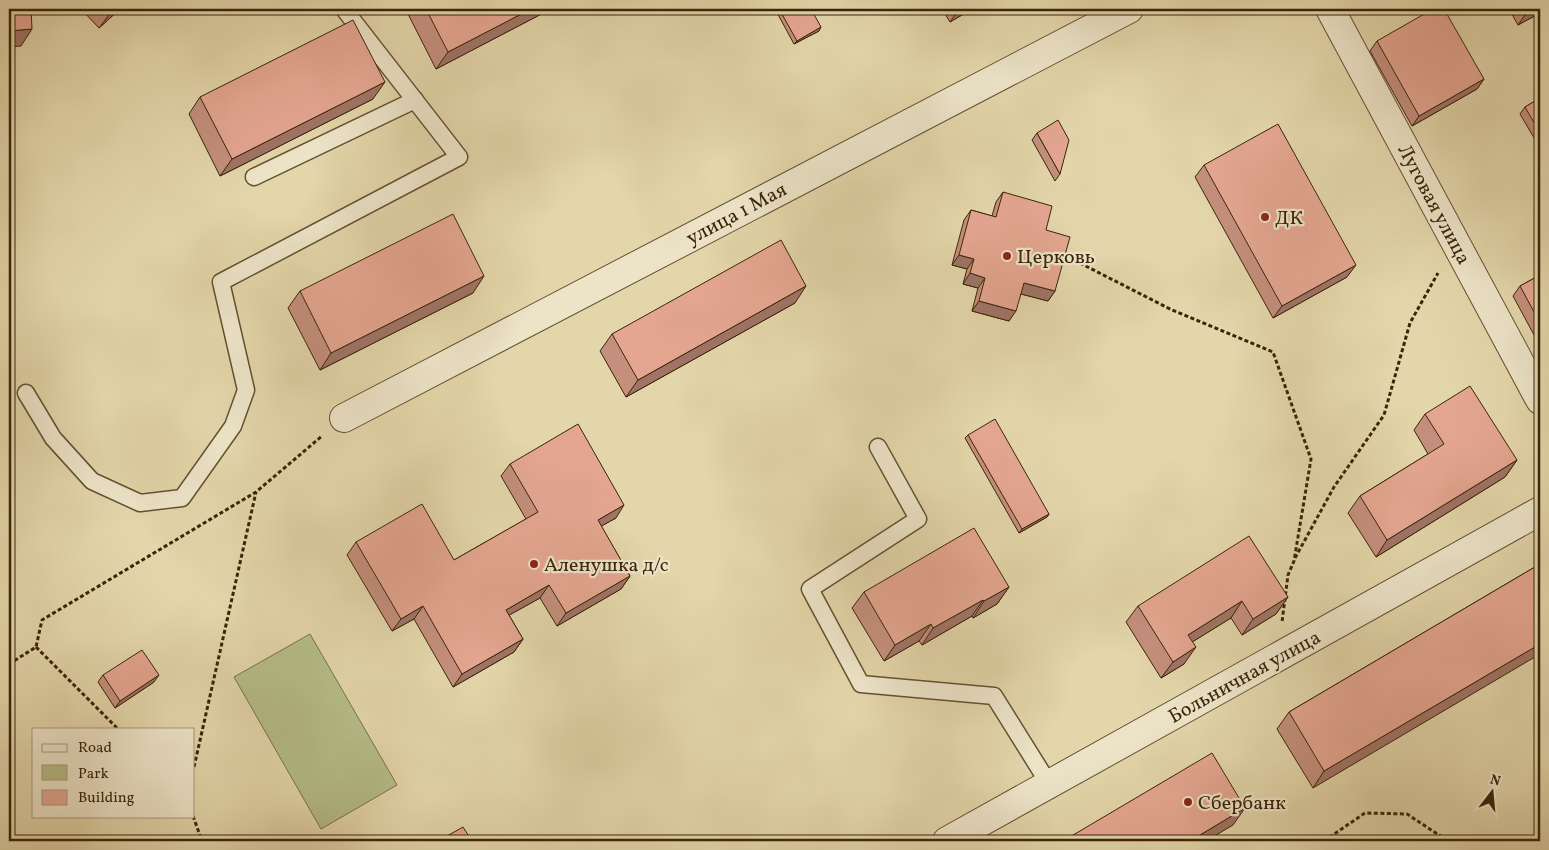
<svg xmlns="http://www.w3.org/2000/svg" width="1549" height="850" viewBox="0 0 1549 850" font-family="Vollkorn,serif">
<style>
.green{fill:#b5bd87;stroke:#787148}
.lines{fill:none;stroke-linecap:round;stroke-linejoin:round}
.service-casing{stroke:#645131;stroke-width:19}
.minor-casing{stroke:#645131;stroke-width:30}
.path{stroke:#3a2509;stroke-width:3;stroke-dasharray:4 2.5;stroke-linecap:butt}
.service{stroke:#ede4c8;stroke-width:16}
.minor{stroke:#ede4c8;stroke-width:28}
.wall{fill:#c48f7d;stroke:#3a2509}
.shaded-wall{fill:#a07466;stroke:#3a2509}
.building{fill:#e4a691;stroke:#3a2509}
.poi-dot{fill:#8f2418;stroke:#ede4c8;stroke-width:2}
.labels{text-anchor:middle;stroke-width:4.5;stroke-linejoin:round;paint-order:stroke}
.street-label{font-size:20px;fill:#3a2509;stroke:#ede4c8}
.poi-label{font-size:20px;fill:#3a2509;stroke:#ede4c8;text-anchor:start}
</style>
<rect width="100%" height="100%" fill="#e3d6aa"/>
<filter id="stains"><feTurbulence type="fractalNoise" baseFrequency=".004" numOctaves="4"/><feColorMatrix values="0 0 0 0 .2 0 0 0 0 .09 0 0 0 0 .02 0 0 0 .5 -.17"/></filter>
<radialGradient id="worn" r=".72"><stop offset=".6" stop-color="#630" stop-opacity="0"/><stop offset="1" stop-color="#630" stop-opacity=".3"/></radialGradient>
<polygon class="green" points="310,634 397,785 321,829 234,677"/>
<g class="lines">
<g class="service-casing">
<g id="service">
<polyline points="254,177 415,100"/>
<polyline points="26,393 53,438 92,481 140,503 182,498 233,426 246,390 221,282 459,157 344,9"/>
<polyline points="878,447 918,519 810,589 861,684 994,696 1049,784"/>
</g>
</g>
<g class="minor-casing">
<g id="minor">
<polyline points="1330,9 1540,400"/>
<polyline points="344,418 1129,9"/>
<polyline points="947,841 1540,511"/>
</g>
</g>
<g class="path">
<polyline points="1074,260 1172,310 1273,352 1311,459 1294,561 1288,575 1282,622"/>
<polyline points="1295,558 1334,487 1384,415 1410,323 1438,273"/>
<polyline points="36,647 118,729"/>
<polyline points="9,664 36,647 42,620 256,492 322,436"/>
<polyline points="194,767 256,492"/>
<polyline points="193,816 202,841"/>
<polyline points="1324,841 1365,813 1407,814 1448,841"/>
</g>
<use href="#service" class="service"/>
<use href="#minor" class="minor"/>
</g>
<g class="wall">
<polygon points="81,9 120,9 99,28"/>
<polygon points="412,9 551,9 436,69 408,14"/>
<polygon points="775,9 811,9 819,31 794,44"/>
<polygon points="942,9 972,9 950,22"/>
<polygon points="1509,9 1540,9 1540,13 1518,25"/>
<polygon points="1377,41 1484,79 1477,89 1412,126 1370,51"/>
<polygon points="200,97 373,99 220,176 189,114"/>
<polygon points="1540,98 1540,148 1520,114 1525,107"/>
<polygon points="1037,133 1060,174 1055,181 1032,140"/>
<polygon points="1204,165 1347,277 1273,318 1195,177"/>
<polygon points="1003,192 1046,230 1055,291 1048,301 1021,294 1009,321 972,311 978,288 963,284 967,269 952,265 964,220 971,210 992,216 996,202"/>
<polygon points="1540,275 1540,346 1513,296 1520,286"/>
<polygon points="300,291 473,293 320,370 288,308"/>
<polygon points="795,303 626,397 600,351 612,334"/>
<polygon points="1425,414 1517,460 1505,477 1376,557 1348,513 1360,496 1428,454 1414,430"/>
<polygon points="968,435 1049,514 1047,517 1019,533 965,438"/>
<polygon points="510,464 616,518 601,526 630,576 621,589 557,626 540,598 509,615 523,639 514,652 453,687 414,619 392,631 347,555 356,542 454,560 526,519 501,476"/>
<polygon points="1540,564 1313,788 1277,729 1289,712"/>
<polygon points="1009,587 997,604 973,618 972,616 922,645 919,641 884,661 852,608 864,592"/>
<polygon points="1288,597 1276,614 1242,635 1231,618 1192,642 1184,664 1161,678 1126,622 1138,606"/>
<polygon points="103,675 154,682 115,708 98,682"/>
</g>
<g class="shaded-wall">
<polygon points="114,9 120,9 99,28 111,12"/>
<polygon points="531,9 551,9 436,69 448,52"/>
<polygon points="959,9 972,9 950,22"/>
<polygon points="1536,9 1540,9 1540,13 1518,25 1525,15"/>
<polygon points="821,27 819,31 794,44 797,41"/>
<polygon points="32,29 21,46 9,47 9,31"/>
<polygon points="1484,79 1477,89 1412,126 1419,116"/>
<polygon points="385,82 373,99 220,176 232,159"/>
<polygon points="959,255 974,259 967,269 952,265"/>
<polygon points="1356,265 1347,277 1273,318 1282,306"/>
<polygon points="970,273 985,278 978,288 963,284"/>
<polygon points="484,276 473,293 320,370 331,353"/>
<polygon points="1024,283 1055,291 1048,301 1017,293"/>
<polygon points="806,286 795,303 626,397 638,380"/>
<polygon points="979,301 1016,311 1009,321 972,311"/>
<polygon points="1517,460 1505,477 1376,557 1387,540"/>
<polygon points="624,505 616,518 589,533 598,520"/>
<polygon points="1049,514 1047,517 1019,533 1022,529"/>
<polygon points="630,576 621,589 557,626 566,613"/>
<polygon points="549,585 540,598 497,622 506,610"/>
<polygon points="1009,587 997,604 973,618 984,601"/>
<polygon points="1288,597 1276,614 1242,635 1253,619"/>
<polygon points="983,600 972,616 922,645 933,628"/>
<polygon points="1242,601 1231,618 1176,652 1188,635"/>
<polygon points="423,606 414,619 392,631 401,619"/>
<polygon points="931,624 919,641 884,661 895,645"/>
<polygon points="523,639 514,652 453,687 462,674"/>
<polygon points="1540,644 1540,654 1313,788 1324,771"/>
<polygon points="1196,647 1184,664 1161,678 1173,662"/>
<polygon points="159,675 154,682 115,708 120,701"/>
<polygon points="1245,808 1233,825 1206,841 1195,841 1200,835"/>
</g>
<g class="building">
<polygon points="9,9 31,9 32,29 9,31"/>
<polygon points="426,9 531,9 448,52"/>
<polygon points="779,9 811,9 821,27 797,41"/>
<polygon points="1433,9 1444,9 1484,79 1419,116 1377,41"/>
<polygon points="1521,9 1536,9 1525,15"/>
<polygon points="353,20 385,82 232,159 200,97"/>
<polygon points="1540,98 1540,133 1525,107"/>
<polygon points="1058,120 1069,140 1060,174 1037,133"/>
<polygon points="1278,124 1356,265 1282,306 1204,165"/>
<polygon points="1003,192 1052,206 1046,230 1070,237 1055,291 1024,283 1016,311 979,301 985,278 970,273 974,259 959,255 971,210 996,217"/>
<polygon points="453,214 484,276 331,353 300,291"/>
<polygon points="781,240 806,286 638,380 612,334"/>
<polygon points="1540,275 1540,323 1520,286"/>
<polygon points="1470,386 1517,460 1387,540 1360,496 1444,444 1425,414"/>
<polygon points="995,419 1049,514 1022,529 968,435"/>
<polygon points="578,424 624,505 598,520 630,576 566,613 549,585 506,610 523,639 462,674 423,606 401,619 356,542 422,504 454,560 538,512 510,464"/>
<polygon points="974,528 1009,587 984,601 983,600 933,628 931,624 895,645 864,592"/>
<polygon points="1249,536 1288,597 1253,619 1242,601 1188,635 1196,647 1173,662 1138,606"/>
<polygon points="1540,564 1540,644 1324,771 1289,712"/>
<polygon points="142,650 159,675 120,701 103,675"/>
<polygon points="1212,753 1245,808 1200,835 1203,841 1063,841"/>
<polygon points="463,827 472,841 438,841"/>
</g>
<g class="poi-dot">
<circle cx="1265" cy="217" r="5"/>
<circle cx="1007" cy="256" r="5"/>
<circle cx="534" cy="564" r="5"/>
<circle cx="1188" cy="802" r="5"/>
</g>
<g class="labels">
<g class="street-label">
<text transform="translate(1435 204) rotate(62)" y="7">Луговая улица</text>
<text transform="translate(736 213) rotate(-28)" y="7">улица 1 Мая</text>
<text transform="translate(1244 676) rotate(-29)" y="7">Больничная улица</text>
</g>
<g class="poi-label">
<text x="1275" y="224">ДК</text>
<text x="1017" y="263">Церковь</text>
<text x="544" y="571">Аленушка д/с</text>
<text x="1198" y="809">Сбербанк</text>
</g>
</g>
<rect width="1549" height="850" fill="none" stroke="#e3d6aa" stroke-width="30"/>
<rect x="10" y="10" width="1529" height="830" fill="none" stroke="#3a2509" stroke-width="2.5"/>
<rect x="15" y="15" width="1519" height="820" fill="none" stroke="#3a2509"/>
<rect x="32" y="728" width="162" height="90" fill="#ede4c8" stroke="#a5987c"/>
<rect x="42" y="744" width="25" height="8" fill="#ede4c8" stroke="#a5987c"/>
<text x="78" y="752" font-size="15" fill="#3a2509">Road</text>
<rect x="42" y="765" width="25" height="15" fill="#b5bd87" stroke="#a5987c"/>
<text x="78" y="778" font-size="15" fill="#3a2509">Park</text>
<rect x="42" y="790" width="25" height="15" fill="#e4a691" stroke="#a5987c"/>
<text x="78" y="802" font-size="15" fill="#3a2509">Building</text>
<g transform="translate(1492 792) rotate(16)" stroke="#ede4c8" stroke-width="4" paint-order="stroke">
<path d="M0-4L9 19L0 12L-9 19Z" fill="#3a2509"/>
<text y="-8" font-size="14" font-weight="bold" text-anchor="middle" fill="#3a2509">N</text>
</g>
<rect width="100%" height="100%" filter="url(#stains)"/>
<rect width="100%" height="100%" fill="url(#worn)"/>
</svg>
